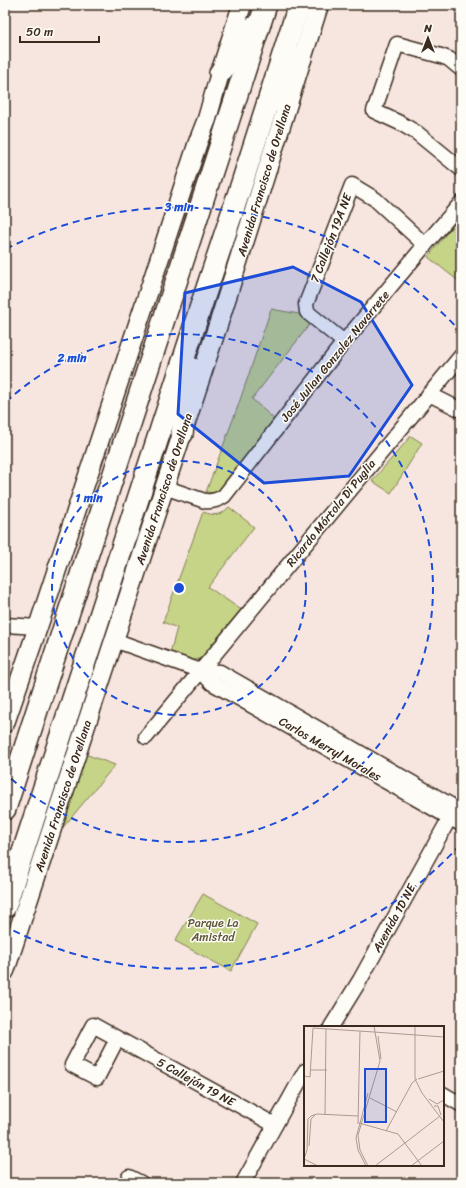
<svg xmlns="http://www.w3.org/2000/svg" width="466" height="1188" viewBox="0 0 466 1188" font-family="Sriracha,sans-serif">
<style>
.green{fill:#c6d487;stroke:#807f52}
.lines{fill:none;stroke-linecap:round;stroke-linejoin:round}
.minor-casing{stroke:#3b2a1e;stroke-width:17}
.major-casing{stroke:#3b2a1e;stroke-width:21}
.highway-casing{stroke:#3b2a1e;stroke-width:24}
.minor{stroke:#fdfcf7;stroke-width:14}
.major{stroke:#fdfcf7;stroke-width:18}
.highway{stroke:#fdfcf7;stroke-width:21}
.marked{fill:#1d4ed8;fill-opacity:0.2;stroke:#1d4ed8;stroke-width:3;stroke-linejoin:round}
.ring{fill:none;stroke:#1d4ed8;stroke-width:2;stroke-dasharray:7 5}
.labels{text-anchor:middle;stroke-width:3;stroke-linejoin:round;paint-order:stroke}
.street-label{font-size:12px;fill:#3b2a1e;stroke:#fdfcf7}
.park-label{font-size:12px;fill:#5e5438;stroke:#fdfcf7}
.inset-road{fill:none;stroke:#ac9a92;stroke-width:1}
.view{fill:#1d4ed8;fill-opacity:0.15;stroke:#1d4ed8;stroke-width:2}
.inset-edge{fill:none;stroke:#3b2a1e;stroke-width:2}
.centre{fill:#1d4ed8;stroke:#fdfcf7;stroke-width:2}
.ring-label{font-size:12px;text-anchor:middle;font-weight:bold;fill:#1d4ed8;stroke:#fdfcf7;stroke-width:3;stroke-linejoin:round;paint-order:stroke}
</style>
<rect width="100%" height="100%" fill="#f7e5df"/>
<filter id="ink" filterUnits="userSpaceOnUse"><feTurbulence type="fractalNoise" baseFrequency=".025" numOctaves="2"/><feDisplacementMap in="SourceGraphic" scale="8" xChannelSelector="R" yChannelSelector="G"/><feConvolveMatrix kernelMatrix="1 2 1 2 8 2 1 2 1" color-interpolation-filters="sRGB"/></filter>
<g filter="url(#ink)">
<g class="green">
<polygon points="454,224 461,230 461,283 428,257"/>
<polygon points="271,309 299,314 310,324 252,399 274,419 220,490 215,493 206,492 238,406"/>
<polygon points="411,436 422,443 391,493 372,481"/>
<path d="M229,507L254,527L208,587L243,611L209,651L199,659L190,661L170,653L177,628L163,622L203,512C215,516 220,516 229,507Z"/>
<polygon points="85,754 115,765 50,843"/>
<polygon points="203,894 257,924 231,971 175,941"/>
</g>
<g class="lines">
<g class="minor-casing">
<g id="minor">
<polyline points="461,69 449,59 441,56 397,44 374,111 400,123 417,133 461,169"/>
<polyline points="344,342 307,312 306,304 352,185 375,199 425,245"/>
<polyline points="429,394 461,410"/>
<path d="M164,487L205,501C213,502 218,500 224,496L344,342L425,245L461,203"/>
<polyline points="5,625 38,627"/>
<polyline points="114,640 201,671 220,672 461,811"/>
<polyline points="201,671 212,683 461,824"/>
<polyline points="146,737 461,356"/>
<polyline points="331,1027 360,980 454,810"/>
<polyline points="117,1039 97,1078 72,1065 93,1025 275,1125"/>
<polyline points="443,1094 460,1104"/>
<polyline points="129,1177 141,1183"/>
<polyline points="243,1183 305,1071"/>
</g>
</g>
<g class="major-casing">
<g id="major">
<polyline points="5,723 38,627 198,142 207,119 220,73 242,5"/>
<polyline points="5,971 220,319 319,5"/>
</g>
</g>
<g class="highway-casing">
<g id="highway">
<polyline points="220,73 242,44 252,28"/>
<polyline points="278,101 301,58"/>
<polyline points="182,434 191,368"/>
<polyline points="5,809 266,5"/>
<polyline points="5,907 199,312 242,183 299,5"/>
</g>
</g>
<use href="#minor" class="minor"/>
<use href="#major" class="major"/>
<use href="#highway" class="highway"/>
</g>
</g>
<path class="marked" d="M293,267L361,302L412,385L349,476L264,483L178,414L185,293Z"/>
<g class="ring">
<circle cx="179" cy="588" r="127"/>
<path d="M6 402A254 254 0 1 1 6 774"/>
<path d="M460 845A381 381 0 0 1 6 927M6 249A381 381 0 0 1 460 331"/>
</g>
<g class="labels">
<g class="street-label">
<text transform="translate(264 180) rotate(-73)" y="4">Avenida Francisco de Orellana</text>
<text transform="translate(331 238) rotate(-69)" y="4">7 Callejón 19A NE</text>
<text transform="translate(335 356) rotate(-51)" y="4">José Julian Gonzalez Navarrete</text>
<text transform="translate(164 489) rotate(-72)" y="4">Avenida Francisco de Orellana</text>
<text transform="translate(331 513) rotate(-51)" y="4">Ricardo Mórtola Di Puglia</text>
<text transform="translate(330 749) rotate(30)" y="4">Carlos Merryl Morales</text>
<text transform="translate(63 796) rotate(-72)" y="4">Avenida Francisco de Orellana</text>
<text transform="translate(394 918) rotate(-61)" y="4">Avenida 1D NE</text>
<text transform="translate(196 1082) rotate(29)" y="4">5 Callejón 19 NE</text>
</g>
<g class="park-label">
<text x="213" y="927">Parque La<tspan x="213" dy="14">Amistad</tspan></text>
</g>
</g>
<g transform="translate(304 1026)">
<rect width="140" height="140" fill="#f7e5df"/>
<path class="inset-road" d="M111,0V53L118,67L140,96M9,2L70,6M70,6L140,11M74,10L77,33M6,44H23M0,50L6,51L9,2M114,53L140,45M66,72L93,86M125,73L133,78L140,74M130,80H134L137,89M21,89L22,3M55,97L94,108L118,140M54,98L56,5M82,105L108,57L113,53M5,120L7,93L11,89M0,133L3,124L4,93L7,90L13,88L54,90M0,133L14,140M62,140L54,124L52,112L64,67M64,140L56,124L54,109L76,35L70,0M71,140L136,90M107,140L140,115"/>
<path class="view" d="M61,43H82V96H61Z"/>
<rect width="140" height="140" class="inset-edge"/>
</g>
<circle cx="179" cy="588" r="6" class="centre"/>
<g class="ring-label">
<text x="179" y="211">3 min</text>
<text x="72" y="362">2 min</text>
<text x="89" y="502">1 min</text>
</g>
<rect width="466" height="1188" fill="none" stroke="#fdfcf7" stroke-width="20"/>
<rect x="10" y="10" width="446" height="1168" fill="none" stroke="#3b2a1e" stroke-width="1.5" filter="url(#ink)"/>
<g transform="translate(428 38)" stroke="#fdfcf7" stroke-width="3" paint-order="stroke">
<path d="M0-3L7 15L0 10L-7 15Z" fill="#3b2a1e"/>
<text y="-6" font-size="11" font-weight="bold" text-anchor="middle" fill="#3b2a1e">N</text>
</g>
<path d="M20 36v6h79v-6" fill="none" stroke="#3b2a1e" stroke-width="2"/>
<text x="26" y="36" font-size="12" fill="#3b2a1e" stroke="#fdfcf7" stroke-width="3" paint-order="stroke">50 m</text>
</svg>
